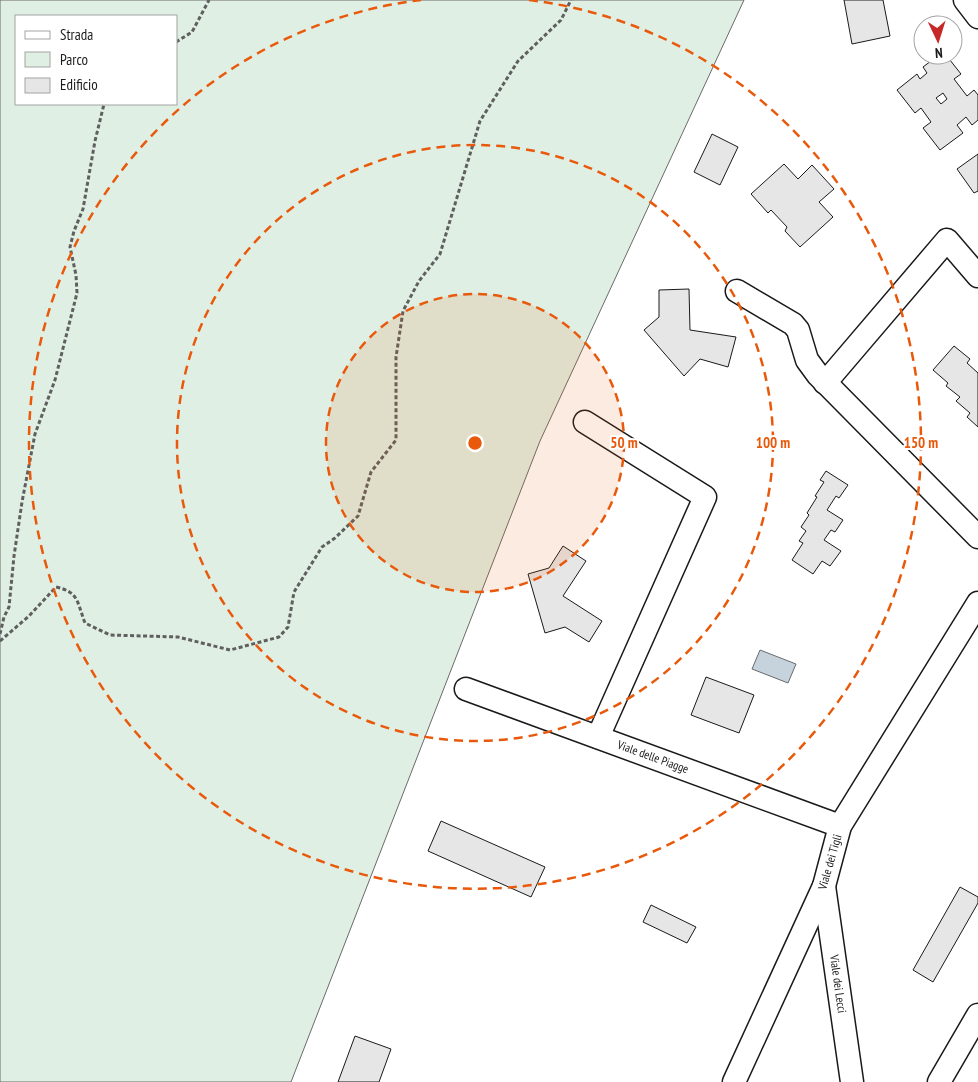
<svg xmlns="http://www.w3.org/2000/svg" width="978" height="1082" viewBox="0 0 978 1082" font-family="'PT Sans Narrow',sans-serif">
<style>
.green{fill:#e0efe3;stroke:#6a6a6a;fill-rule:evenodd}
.water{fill:#c6d2dc;stroke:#6a6a6a}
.building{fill:#e6e6e6;stroke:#1a1a1a;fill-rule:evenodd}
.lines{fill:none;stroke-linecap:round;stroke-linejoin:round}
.minor-casing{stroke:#1a1a1a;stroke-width:25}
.path{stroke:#5f5f5f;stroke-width:3;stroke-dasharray:4 2.5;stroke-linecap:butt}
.minor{stroke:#fff;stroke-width:22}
.ring{fill:none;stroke:#e8590c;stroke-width:2.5;stroke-dasharray:9 6}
.labels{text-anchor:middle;stroke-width:4;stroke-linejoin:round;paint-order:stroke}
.street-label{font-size:12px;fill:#1a1a1a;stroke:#fff}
.centre{fill:#e8590c;stroke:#fff;stroke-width:2.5}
.ring-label{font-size:15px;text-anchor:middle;font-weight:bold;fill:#e8590c;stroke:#fff;stroke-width:4;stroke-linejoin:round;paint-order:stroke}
</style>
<rect width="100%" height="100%" fill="#fff"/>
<path class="green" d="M0,0H744L540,441L291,1082H0ZM16,16H176V104H16Z"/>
<polygon class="water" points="760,650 796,664 788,683 752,669"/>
<g class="building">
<polygon points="844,0 883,0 890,36 852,44"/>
<path d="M939,55H946L961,74L954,79L967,96L974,90L978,95V120L972,125L966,117L957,125L963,133L940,150L923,128L931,122L921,108L915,113L897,90L917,74L920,79L927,73L923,67ZM943,93L947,99L941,104L936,98Z"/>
<polygon points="712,134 738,147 720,185 694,172"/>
<polygon points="978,154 978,191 974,193 957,169"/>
<polygon points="784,164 798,179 812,165 834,189 819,202 833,217 800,247 785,231 787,227 771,210 768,213 751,194"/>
<polygon points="689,289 690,330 736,337 728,367 700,359 684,376 644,330 659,317 659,290"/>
<polygon points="954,346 970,359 967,363 978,373 978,427 967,417 970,413 956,401 960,397 946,386 948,383 933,370"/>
<polygon points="826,471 848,485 839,498 836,496 827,510 843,520 835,532 831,530 824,540 841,551 830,566 822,561 813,574 792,560 803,543 799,541 806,531 801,527 809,515 807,513 817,497 815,496 824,482 820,480"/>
<polygon points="563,546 586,561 563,596 602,621 589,642 565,627 545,633 528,574 549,568"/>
<polygon points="706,677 754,695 739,733 691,715"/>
<polygon points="441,821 545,867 531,897 428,851"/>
<polygon points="960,887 978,897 978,903 933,982 913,970"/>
<polygon points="651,905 696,927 687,943 643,922"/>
<polygon points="355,1036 391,1049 379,1082 338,1082"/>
</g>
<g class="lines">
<g class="minor-casing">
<g id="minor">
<polyline points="965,0 978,17"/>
<polyline points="737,291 793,324 798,330 807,360 818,375 978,537"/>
<polyline points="825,383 947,240 978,276"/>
<polyline points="585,422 705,497 598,737"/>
<polyline points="466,689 840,826"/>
<polyline points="824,886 852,1082"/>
<polyline points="734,1082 824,886 840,826 978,603"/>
<polyline points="939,1082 978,1015"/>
</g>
</g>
<g class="path">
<polyline points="176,42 192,32 209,0"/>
<polyline points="0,634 4,617 9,607 14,556 22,502 35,434 55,380 77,293 76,275 70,247 74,231 83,209 95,141 104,104"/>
<path d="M0,641L29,616L56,587C79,592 77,602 85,623L110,635L178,637L230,650L279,637L288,627L294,592L322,547L335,538L358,516L371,472L396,440V357L403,311L419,281L440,254L480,121L518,61L561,20L571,0"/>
</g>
<use href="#minor" class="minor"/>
</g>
<circle cx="475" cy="443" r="149" fill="#e8590c" fill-opacity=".12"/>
<g class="ring">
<circle cx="475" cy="443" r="149"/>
<circle cx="475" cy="443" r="298"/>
<path d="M529 0A446 446 0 1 1 421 0"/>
</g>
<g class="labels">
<g class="street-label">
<text transform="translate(653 757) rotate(20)" y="4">Viale delle Piagge</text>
<text transform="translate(830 862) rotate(-74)" y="4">Viale dei Tigli</text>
<text transform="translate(838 984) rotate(82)" y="4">Viale dei Lecci</text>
</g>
</g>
<circle cx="475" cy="443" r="8" class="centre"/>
<g class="ring-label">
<text x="624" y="448">50 m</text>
<text x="773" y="448">100 m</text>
<text x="921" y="448">150 m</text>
</g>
<rect x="15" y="15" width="162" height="90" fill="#ffffff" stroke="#a3a3a3"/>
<rect x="25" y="31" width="25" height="8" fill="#ffffff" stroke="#a3a3a3"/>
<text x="60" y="40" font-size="15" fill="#1a1a1a">Strada</text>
<rect x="25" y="52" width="25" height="15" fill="#e0efe3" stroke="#a3a3a3"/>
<text x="60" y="65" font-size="15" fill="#1a1a1a">Parco</text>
<rect x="25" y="78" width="25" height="15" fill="#e6e6e6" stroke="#a3a3a3"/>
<text x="60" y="90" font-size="15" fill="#1a1a1a">Edificio</text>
<g transform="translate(938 40) rotate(176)"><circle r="24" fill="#ffffff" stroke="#a3a3a3"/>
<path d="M0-4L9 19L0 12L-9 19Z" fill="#c62828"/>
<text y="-8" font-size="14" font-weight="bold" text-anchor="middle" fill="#1a1a1a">N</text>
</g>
</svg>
